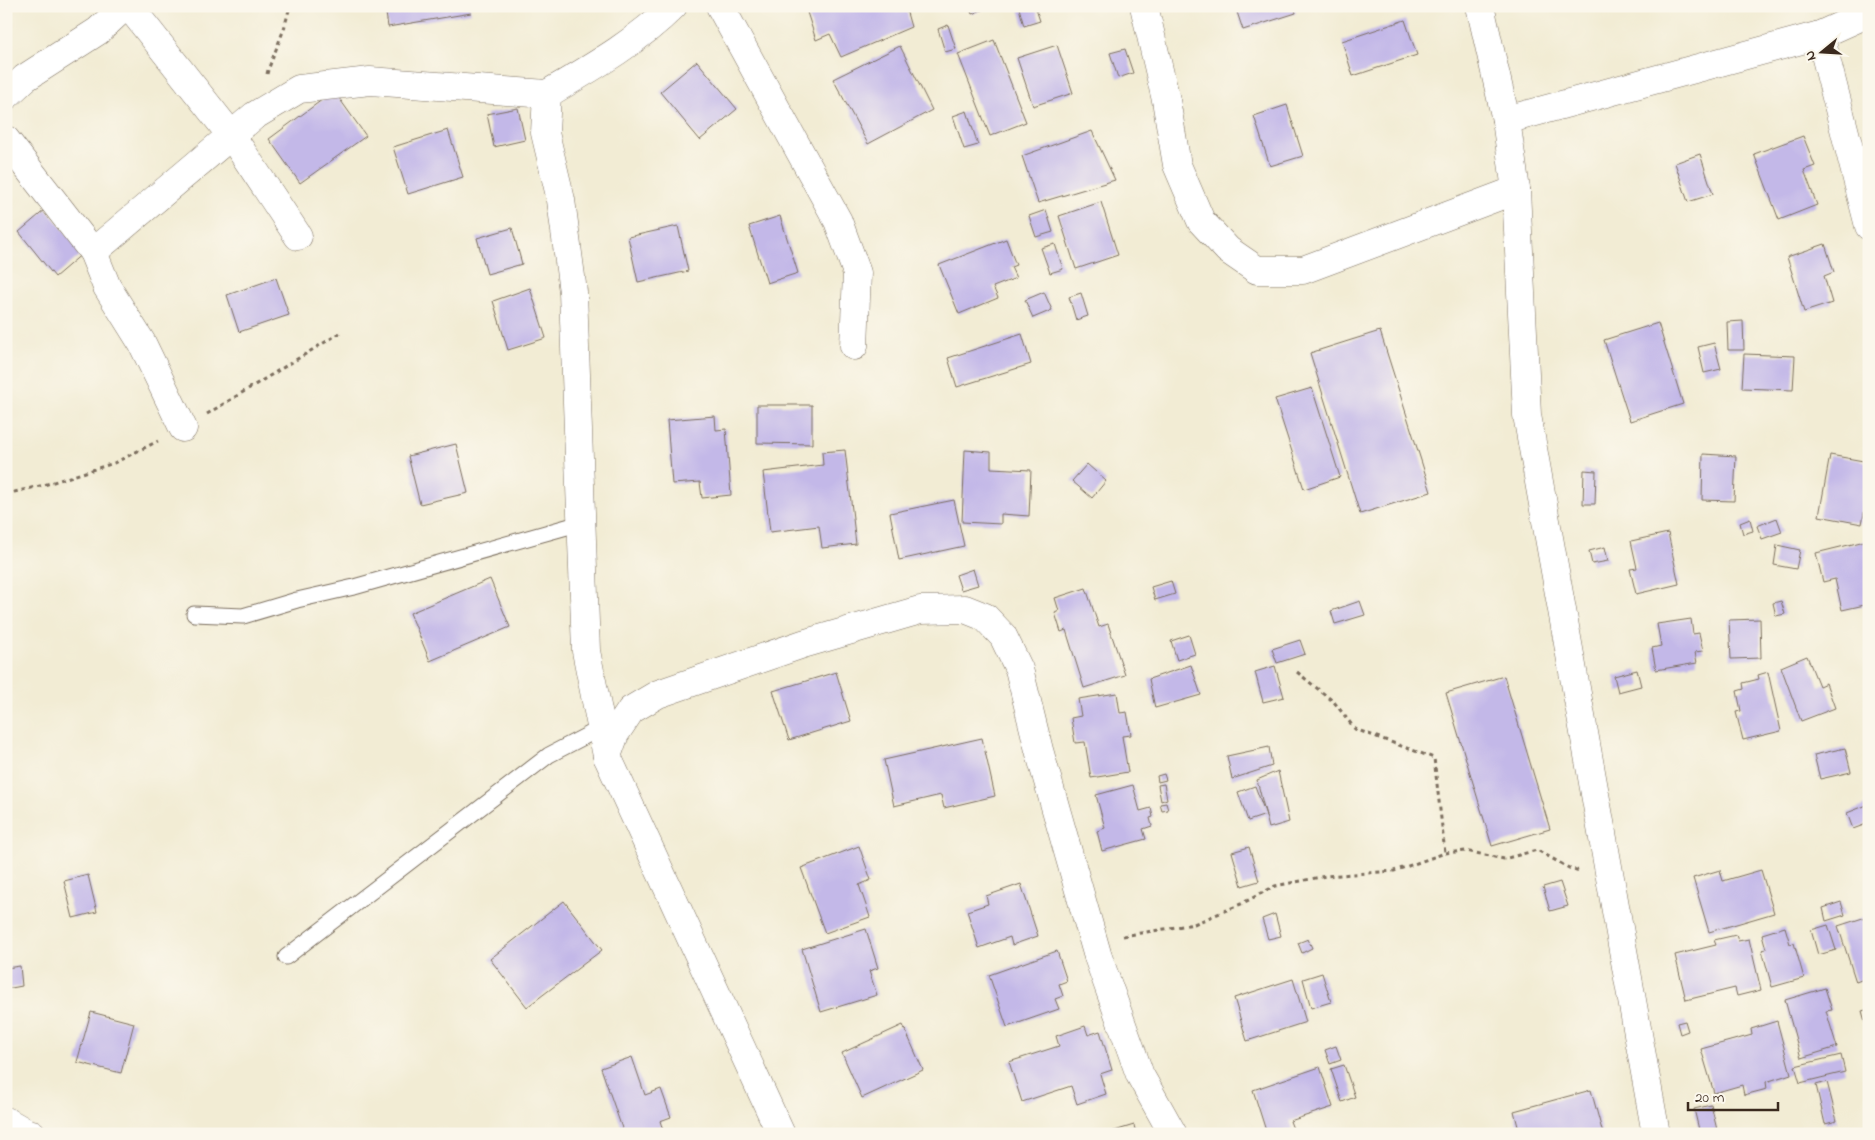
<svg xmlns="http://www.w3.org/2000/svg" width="1875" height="1140" viewBox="0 0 1875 1140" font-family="'Indie Flower',sans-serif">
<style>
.building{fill:#c3b8e8}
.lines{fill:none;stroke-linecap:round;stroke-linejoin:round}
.lane-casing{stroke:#7b6e5e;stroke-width:17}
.street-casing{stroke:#7b6e5e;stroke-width:29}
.path{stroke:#7b6e5e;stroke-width:3;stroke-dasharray:4 4;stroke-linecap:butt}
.lane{stroke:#fff;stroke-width:15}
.street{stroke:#fff;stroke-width:28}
</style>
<rect width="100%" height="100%" fill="#fbf7ec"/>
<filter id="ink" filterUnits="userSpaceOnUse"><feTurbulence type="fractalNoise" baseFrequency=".02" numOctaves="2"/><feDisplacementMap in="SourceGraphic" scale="10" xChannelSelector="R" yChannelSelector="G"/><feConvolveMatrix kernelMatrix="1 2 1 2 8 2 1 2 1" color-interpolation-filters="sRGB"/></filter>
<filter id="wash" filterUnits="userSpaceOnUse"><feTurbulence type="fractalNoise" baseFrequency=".0096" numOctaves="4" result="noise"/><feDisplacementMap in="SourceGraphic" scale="20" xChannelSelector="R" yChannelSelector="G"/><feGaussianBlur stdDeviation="1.12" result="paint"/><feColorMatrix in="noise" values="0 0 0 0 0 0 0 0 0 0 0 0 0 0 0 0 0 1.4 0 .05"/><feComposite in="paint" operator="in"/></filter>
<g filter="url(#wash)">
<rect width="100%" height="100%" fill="#f2ecd4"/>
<g id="blocks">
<g class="building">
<polygon points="385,6 469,6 471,13 388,27"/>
<polygon points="805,6 905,6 911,27 841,57 830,34 816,40"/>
<polygon points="969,6 991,6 972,14"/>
<polygon points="1022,6 1035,6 1040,21 1024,26 1019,8"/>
<polygon points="1235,6 1294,6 1296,13 1243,30"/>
<polygon points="1405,20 1417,55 1353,76 1342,41"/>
<polygon points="948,25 956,49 945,52 938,29"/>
<polygon points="994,40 1026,122 990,136 958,54"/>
<polygon points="1057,45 1073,93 1033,106 1017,58"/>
<polygon points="900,46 932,110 868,144 833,79"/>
<polygon points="1125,49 1133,73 1118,78 1110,53"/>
<polygon points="697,61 737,109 700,140 660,92"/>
<polygon points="334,91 366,136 300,183 269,139"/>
<polygon points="1287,105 1303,156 1270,166 1254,116"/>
<polygon points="518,108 525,140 494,147 487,114"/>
<polygon points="967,111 978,145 964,149 953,116"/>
<polygon points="448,130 463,177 408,194 393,147"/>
<polygon points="1092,131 1115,180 1038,203 1022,156"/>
<polygon points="1803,136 1815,166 1804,170 1817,205 1779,220 1754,154"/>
<polygon points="1700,154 1713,194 1688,202 1675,163"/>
<polygon points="1101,202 1118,255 1076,269 1059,216"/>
<polygon points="46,209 83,253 55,277 19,232"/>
<polygon points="1046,210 1053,232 1036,237 1029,216"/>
<polygon points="780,216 798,273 767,283 749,226"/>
<polygon points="678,226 688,271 638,282 628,237"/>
<polygon points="512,228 522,264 487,274 477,238"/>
<polygon points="1006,239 1016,265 1011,267 1016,278 993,287 998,298 959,314 939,265"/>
<polygon points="1055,244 1063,269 1050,273 1041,248"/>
<polygon points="1825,244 1834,272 1824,276 1832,303 1804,312 1787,257"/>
<polygon points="276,278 289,315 239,332 227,295"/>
<polygon points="530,288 546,338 508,350 493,301"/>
<polygon points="1044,292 1052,310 1033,318 1025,300"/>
<polygon points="1081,293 1088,316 1076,320 1069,297"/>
<polygon points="1743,321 1744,350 1728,350 1727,322"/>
<polygon points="1658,323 1683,404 1630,421 1604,340"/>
<polygon points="1380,331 1431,492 1360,514 1310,353"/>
<polygon points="1022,334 1031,364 957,387 948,358"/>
<polygon points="1714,343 1721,369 1704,373 1698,347"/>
<polygon points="1744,354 1795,356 1793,390 1742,388"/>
<polygon points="1312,388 1340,477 1304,489 1275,399"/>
<polygon points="757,405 812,405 812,444 757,443"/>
<polygon points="715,416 716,430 726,429 731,495 702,498 700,482 672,484 667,420"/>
<polygon points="456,444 468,493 420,504 408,456"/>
<polygon points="845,450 856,544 822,548 819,526 770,532 763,472 823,465 822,452"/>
<polygon points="965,450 991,452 991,468 1031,470 1029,516 1001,514 1001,524 962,522"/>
<polygon points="1703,454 1736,456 1734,501 1702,500"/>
<polygon points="1830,455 1869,462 1869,487 1862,524 1819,516"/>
<polygon points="1087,464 1106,481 1092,498 1072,481"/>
<polygon points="1584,470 1596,471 1595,504 1583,504"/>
<polygon points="954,500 964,546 899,560 890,513"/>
<polygon points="1777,518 1782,532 1762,539 1757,526"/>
<polygon points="1750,519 1753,531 1743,534 1740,523"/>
<polygon points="1668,533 1679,584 1636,594 1630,569 1637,568 1631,541"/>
<polygon points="1869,540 1869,604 1842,610 1835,579 1823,582 1816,553"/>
<polygon points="1777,545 1800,550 1796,569 1774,565"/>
<polygon points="1605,547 1608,561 1592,564 1589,551"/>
<polygon points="973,569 978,585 961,590 956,575"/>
<polygon points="490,579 510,627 430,661 410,613"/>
<polygon points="1171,581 1175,594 1155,600 1151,587"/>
<polygon points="1086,588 1099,627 1108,624 1125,675 1084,688 1066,630 1061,632 1055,613 1059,611 1055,598"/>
<polygon points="1360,601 1365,615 1335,624 1331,611"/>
<polygon points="1781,601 1785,614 1776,616 1773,603"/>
<polygon points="1691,619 1693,634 1699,633 1703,651 1695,652 1697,663 1656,670 1652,648 1661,646 1657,624"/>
<polygon points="1760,619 1761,658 1731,659 1729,620"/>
<polygon points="1189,635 1195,654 1177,660 1171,641"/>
<polygon points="1300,640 1305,654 1277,663 1272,649"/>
<polygon points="1807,656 1819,686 1826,683 1835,708 1801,721 1781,667"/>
<polygon points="1191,665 1201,695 1155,708 1149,679"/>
<polygon points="1275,666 1284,697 1263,702 1255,672"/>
<polygon points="1637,670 1641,686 1618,692 1614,676"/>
<polygon points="836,672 851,721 789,740 773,691"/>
<polygon points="1768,672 1781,731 1743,740 1736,712 1741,711 1737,691 1744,689 1743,683 1759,679 1758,675"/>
<polygon points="1504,676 1550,829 1492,846 1446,693"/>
<polygon points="1117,693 1120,713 1127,712 1131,735 1122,736 1128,772 1091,778 1085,742 1075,743 1071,718 1081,716 1078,699"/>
<polygon points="982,738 995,796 944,808 941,795 894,806 884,760"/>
<polygon points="1269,747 1272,766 1232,779 1227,756"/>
<polygon points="1845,748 1851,772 1820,779 1814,755"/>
<polygon points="1278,771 1289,822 1269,828 1257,780"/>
<polygon points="1164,774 1166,780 1158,782 1157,776"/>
<polygon points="1164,784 1167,799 1161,801 1158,785"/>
<polygon points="1133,785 1140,811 1151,808 1153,817 1150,818 1152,826 1143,829 1146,839 1102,851 1097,831 1105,828 1096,795"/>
<polygon points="1255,786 1266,815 1248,821 1238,792"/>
<polygon points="1166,803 1168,810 1162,811 1160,804"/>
<polygon points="1867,805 1869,812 1869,823 1853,829 1847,813"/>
<polygon points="859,846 871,880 859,885 870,917 825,933 801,868"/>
<polygon points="1249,847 1259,881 1242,886 1232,852"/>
<polygon points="1720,870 1723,881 1761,870 1774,913 1709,932 1693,878"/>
<polygon points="88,875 97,912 73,918 64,881"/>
<polygon points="1560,882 1568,906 1550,911 1543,887"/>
<polygon points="1021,884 1038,936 1012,945 1010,937 979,948 967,911 988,904 986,896"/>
<polygon points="564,901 602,950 527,1007 490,959"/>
<polygon points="1841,902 1845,915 1826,921 1823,908"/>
<polygon points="1275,914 1281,936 1268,939 1262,919"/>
<polygon points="1869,916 1869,977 1856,982 1838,926"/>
<polygon points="1828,925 1836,950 1818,955 1811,930"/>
<polygon points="1785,927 1790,944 1794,943 1804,978 1772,987 1762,950 1766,949 1762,934"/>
<polygon points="866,929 878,968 869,971 877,995 821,1012 802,949"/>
<polygon points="1736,935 1738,941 1749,939 1761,990 1737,996 1735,988 1686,1000 1675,955 1716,945 1714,940"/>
<polygon points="1308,939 1312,948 1302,953 1298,943"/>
<polygon points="1057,951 1067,981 1059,984 1063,996 1055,999 1059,1009 1007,1027 989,975"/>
<polygon points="20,966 22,986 6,989 6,968"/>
<polygon points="1322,973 1331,1002 1311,1008 1303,979"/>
<polygon points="1293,979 1306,1022 1247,1041 1234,998"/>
<polygon points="1825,988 1832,1010 1826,1011 1837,1047 1801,1058 1785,1000"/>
<polygon points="1869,1009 1869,1032 1868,1032 1862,1011"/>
<polygon points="91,1012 134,1023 121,1073 77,1062"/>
<polygon points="1685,1021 1688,1031 1680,1034 1677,1023"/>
<polygon points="1777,1021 1791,1074 1766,1082 1767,1089 1744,1095 1742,1085 1714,1093 1701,1049 1752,1035 1751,1029"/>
<polygon points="903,1025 923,1070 862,1098 842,1053"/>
<polygon points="1085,1026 1088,1035 1100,1031 1112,1070 1100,1074 1106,1094 1077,1104 1071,1086 1022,1102 1009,1062 1059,1046 1056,1036"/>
<polygon points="1336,1046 1341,1060 1330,1064 1325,1050"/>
<polygon points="1841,1055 1845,1072 1800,1083 1795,1066"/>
<polygon points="632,1057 645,1095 661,1089 671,1117 660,1121 664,1133 672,1130 673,1134 624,1134 601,1068"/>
<polygon points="1344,1065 1355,1097 1342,1102 1331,1069"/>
<polygon points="1320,1067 1333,1107 1290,1121 1293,1129 1278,1134 1267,1134 1253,1090"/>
<polygon points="1827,1082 1837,1121 1825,1124 1816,1085"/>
<polygon points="1591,1090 1603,1134 1520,1134 1514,1111"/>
<polygon points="1711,1105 1718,1134 1700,1134 1694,1109"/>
<polygon points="1134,1125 1136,1134 1108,1134 1108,1133"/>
</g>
</g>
</g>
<g filter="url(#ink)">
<use href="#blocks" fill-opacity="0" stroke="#7b6e5e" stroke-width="1"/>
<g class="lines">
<g class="lane-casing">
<g id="lane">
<polyline points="194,614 243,616 297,600 354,587 581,523"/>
<polyline points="286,957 549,755 601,728"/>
</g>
</g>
<g class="street-casing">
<g id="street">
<polyline points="129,6 231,135 298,236"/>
<polyline points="720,6 838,221 857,273 854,346"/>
<polyline points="1144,6 1166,100 1177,165 1201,221 1228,250 1257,270 1303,270 1516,190"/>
<polyline points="1480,6 1506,120 1516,190 1527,415 1656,1134"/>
<polyline points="1820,35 1869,226"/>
<polyline points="6,96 25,78 98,31 125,6"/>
<polyline points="1506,120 1820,35 1869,13"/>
<polyline points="6,140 93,252 107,287 142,343 183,428"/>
<polyline points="93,252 254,116 299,89 370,81 547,94"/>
<path d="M607,756L586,651L573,292L561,200L545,133L547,94C591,68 637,42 673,6"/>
<polyline points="6,1121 27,1133 32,1134"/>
<polyline points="781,1134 607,756 615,734 631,710 658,694 803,644 920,610 965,609 985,617 1003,636 1019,669 1039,750 1098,957 1140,1075 1173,1134"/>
</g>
</g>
<g class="path">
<polyline points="267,74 268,70 284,29 290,6"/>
<polyline points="207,414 340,333"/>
<polyline points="6,494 44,485 114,463 158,441"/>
<polyline points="1297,672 1334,702 1355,729 1434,758 1445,853"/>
<polyline points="1123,936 1194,924 1241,904 1275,886 1326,876 1394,871 1445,853 1466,851 1504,859 1537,850 1569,868 1580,871"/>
</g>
<use href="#lane" class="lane"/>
<use href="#street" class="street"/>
</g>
</g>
<rect width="1875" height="1140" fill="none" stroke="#fbf7ec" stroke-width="25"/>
<g transform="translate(1822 52) rotate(252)" stroke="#fbf7ec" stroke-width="4" paint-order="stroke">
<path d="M0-4L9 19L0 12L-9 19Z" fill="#3b2a1e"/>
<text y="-8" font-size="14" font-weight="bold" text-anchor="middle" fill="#3b2a1e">N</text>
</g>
<path d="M1688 1102v8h90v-8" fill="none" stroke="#3b2a1e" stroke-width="2.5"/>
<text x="1695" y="1102" font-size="15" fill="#3b2a1e" stroke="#fbf7ec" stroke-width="4" paint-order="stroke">20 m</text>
</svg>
